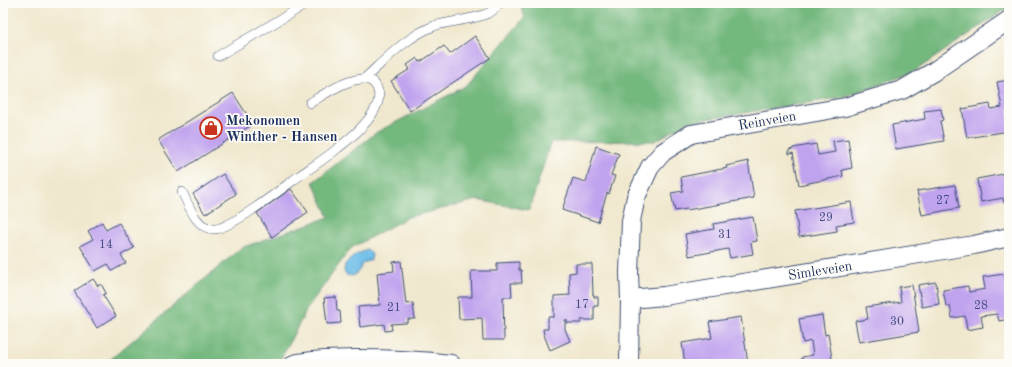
<svg xmlns="http://www.w3.org/2000/svg" width="1012" height="367" viewBox="0 0 1012 367" font-family="'Old Standard TT',serif">
<style>
.forest{fill:#73b87d;stroke:#47746e}
.water{fill:#6dbee8;stroke:#4476a3}
.building{fill:#c0a3ee}
.lines{fill:none;stroke-linecap:round;stroke-linejoin:round}
.lane-casing{stroke:#3b4b6f;stroke-width:10}
.street-casing{stroke:#3b4b6f;stroke-width:20}
.lane{stroke:#fff;stroke-width:9}
.street{stroke:#fff;stroke-width:18}
.labels{text-anchor:middle;stroke-width:3.5;stroke-linejoin:round;paint-order:stroke}
.number-label{font-size:12px;fill:#444c82}
.poi-label{font-size:14px;font-weight:bold;fill:#1b2f5e;stroke:#fdfcf7;text-anchor:start}
.street-label{font-size:14px;fill:#1b2f5e;stroke:#fdfcf7}
</style>
<rect width="100%" height="100%" fill="#fdfcf7"/>
<filter id="ink" filterUnits="userSpaceOnUse"><feTurbulence type="fractalNoise" baseFrequency=".025" numOctaves="2"/><feDisplacementMap in="SourceGraphic" scale="8" xChannelSelector="R" yChannelSelector="G"/><feConvolveMatrix kernelMatrix="1 2 1 2 8 2 1 2 1" color-interpolation-filters="sRGB"/></filter>
<filter id="wash" filterUnits="userSpaceOnUse"><feTurbulence type="fractalNoise" baseFrequency=".012" numOctaves="4" result="noise"/><feDisplacementMap in="SourceGraphic" scale="16" xChannelSelector="R" yChannelSelector="G"/><feGaussianBlur stdDeviation="0.9" result="paint"/><feColorMatrix in="noise" values="0 0 0 0 0 0 0 0 0 0 0 0 0 0 0 0 0 1.4 0 .05"/><feComposite in="paint" operator="in"/></filter>
<g filter="url(#wash)">
<rect width="100%" height="100%" fill="#f0e8ce"/>
<polygon class="forest" points="519,3 1009,3 1009,7 915,71 844,97 688,122 655,141 551,142 529,210 477,200 408,217 351,248 308,307 278,364 105,364 241,248 329,217 313,182 377,132 466,86 525,17"/>
<polygon class="water" points="367,250 372,254 371,260 363,263 358,272 353,276 346,275 344,271 345,264 357,254"/>
<g id="blocks">
<g class="building">
<polygon points="475,36 490,58 410,111 391,81 410,69 407,65 417,58 420,62 444,46 450,54"/>
<polygon points="1009,80 1009,131 967,138 962,109 990,104 991,109 1002,107 997,82"/>
<polygon points="233,93 253,124 178,172 158,140"/>
<polygon points="941,109 943,120 940,121 944,141 896,149 892,125 925,119 924,111"/>
<polygon points="848,139 852,168 842,170 843,176 799,185 793,153 789,154 789,150 793,149 793,148 816,144 818,155 835,152 833,141"/>
<polygon points="596,146 619,154 611,175 615,176 609,194 607,193 598,222 562,210 573,178 586,182"/>
<polygon points="748,161 754,198 687,210 687,209 675,211 671,193 683,191 681,177 727,168 726,166"/>
<polygon points="1009,173 1009,202 1004,203 1003,198 981,202 977,179"/>
<polygon points="223,174 236,194 205,214 193,194"/>
<polygon points="955,185 959,208 922,215 917,191"/>
<polygon points="291,189 308,212 272,237 257,213"/>
<polygon points="851,202 854,222 836,225 837,231 799,237 795,211"/>
<polygon points="753,217 757,241 751,242 753,254 730,258 728,249 689,256 685,234 714,229 713,224"/>
<polygon points="102,222 106,230 119,223 134,248 121,255 126,263 112,271 108,264 95,271 80,246 93,239 88,231"/>
<polygon points="401,261 406,304 413,303 415,319 408,319 408,322 406,323 391,324 392,330 385,331 384,324 360,327 358,307 380,305 377,273 394,271 393,262"/>
<polygon points="519,262 519,270 521,270 522,283 511,283 512,297 503,297 504,340 483,340 482,318 459,319 458,297 472,297 471,271 497,271 497,263"/>
<polygon points="576,264 592,264 593,295 594,295 594,297 598,297 598,306 594,306 594,320 581,320 581,323 567,323 567,320 565,320 565,329 570,341 550,350 544,335 543,329 548,329 548,317 554,317 554,296 570,295 569,273 576,272"/>
<polygon points="1004,274 1008,297 1009,297 1009,319 999,321 997,314 981,316 983,327 967,330 965,316 952,318 950,306 946,306 943,290 968,286 969,292 985,289 983,277"/>
<polygon points="93,279 98,286 101,284 106,293 103,295 116,316 97,328 74,291"/>
<polygon points="936,282 939,304 922,307 918,285"/>
<polygon points="912,285 919,332 859,342 855,321 868,319 866,307 901,302 899,287"/>
<polygon points="336,297 337,311 340,311 341,323 327,324 324,298"/>
<polygon points="822,315 825,335 828,334 833,364 777,364 802,360 802,357 813,355 811,341 803,343 799,319"/>
<polygon points="741,317 748,364 685,364 682,343 712,338 709,322"/>
</g>
</g>
</g>
<g filter="url(#ink)">
<use href="#blocks" fill-opacity="0" stroke="#3b4b6f" stroke-width="1"/>
<g class="lines">
<g class="lane-casing">
<g id="lane">
<polyline points="218,56 308,3"/>
<path d="M364,79C386,59 406,37 434,26C448,20 495,20 498,3"/>
<path d="M182,192C189,205 196,229 214,229C229,230 284,187 299,176C312,167 326,158 338,148C351,138 366,125 374,111C378,104 381,96 377,88C367,64 323,95 310,103"/>
</g>
</g>
<g class="street-casing">
<g id="street">
<polyline points="630,299 664,296 974,245 1009,237"/>
<path d="M294,364C314,359 335,360 355,359C387,359 419,360 451,364"/>
<polyline points="629,364 630,299 629,273 631,221 636,197 650,167 663,152 691,134 845,107 902,90 933,72 1009,20"/>
</g>
</g>
<use href="#lane" class="lane"/>
<use href="#street" class="street"/>
</g>
</g>
<defs>
<g id="shop-ring" transform="scale(1.15)"><circle r="9.5" fill="#fdfcf7" stroke="#c8321e" stroke-width="1.5"/><path d="M-5-2.5h2.3a2.7 3.5 0 0 1 5.4 0H5L5.5 6h-11ZM-1.5-2.5h3a1.5 2.3 0 0 0-3 0Z" fill="#c8321e"/></g>
</defs>
<g fill-rule="evenodd">
<use href="#shop-ring" x="211" y="128"/>
</g>
<g class="labels">
<g class="number-label">
<text x="943" y="204">27</text>
<text x="826" y="221">29</text>
<text x="725" y="238">31</text>
<text x="106" y="248">14</text>
<text x="582" y="308">17</text>
<text x="981" y="309">28</text>
<text x="394" y="311">21</text>
<text x="897" y="325">30</text>
</g>
<g class="poi-label">
<text x="226" y="125">Mekonomen<tspan x="226" dy="16">Winther - Hansen</tspan></text>
</g>
<g class="street-label">
<text transform="translate(767 120) rotate(-10)" y="5">Reinveien</text>
<text transform="translate(820 270) rotate(-9)" y="5">Simleveien</text>
</g>
</g>
<rect width="1012" height="367" fill="none" stroke="#fdfcf7" stroke-width="16"/>
</svg>
